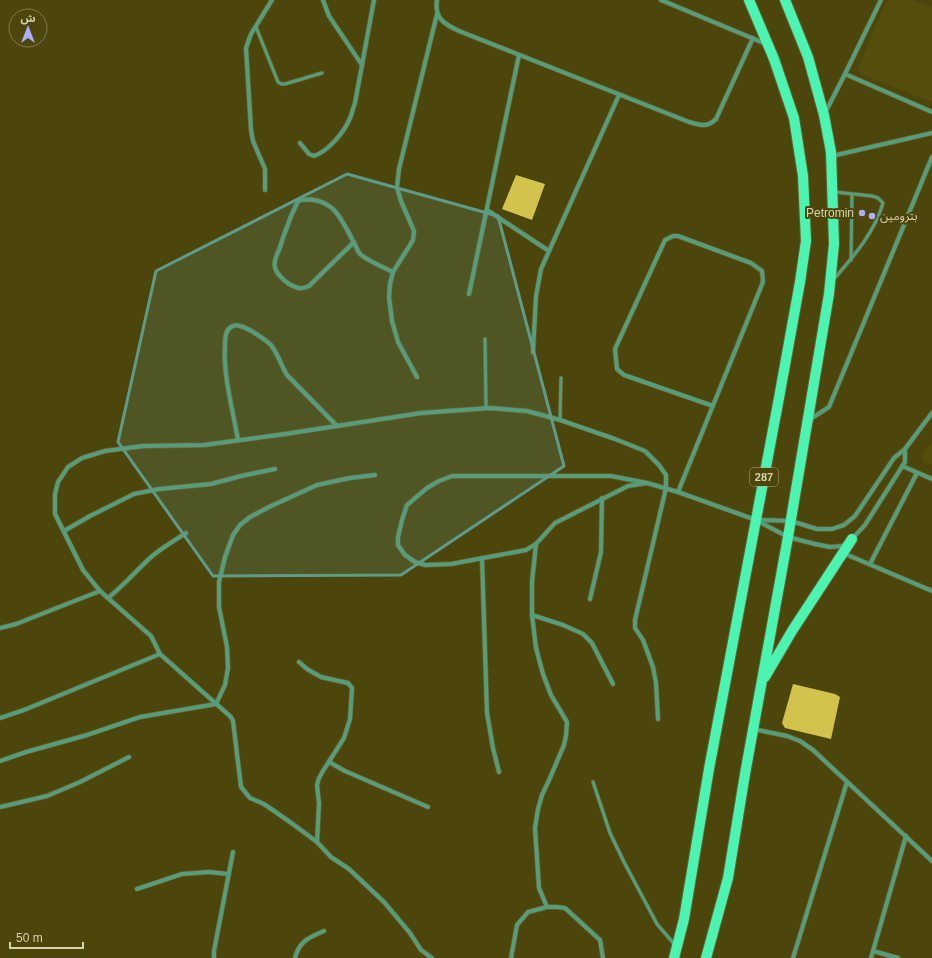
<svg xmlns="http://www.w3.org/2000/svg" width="932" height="958" viewBox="0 0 932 958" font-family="Helvetica,'Noto Sans Arabic',sans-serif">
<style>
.built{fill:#554d0b}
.building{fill:#d2c34c}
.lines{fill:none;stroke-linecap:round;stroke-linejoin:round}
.lane-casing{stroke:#68612d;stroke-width:4.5}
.street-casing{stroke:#68612d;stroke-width:5.5}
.primary-casing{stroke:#68612d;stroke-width:12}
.lane{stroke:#569d7b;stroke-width:3}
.street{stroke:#569d7b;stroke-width:4}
.primary{stroke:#4bf4b0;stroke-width:10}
.marked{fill:#5f9b89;fill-opacity:0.2;stroke:#5f9b89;stroke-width:3;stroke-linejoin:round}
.poi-dot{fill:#acaffb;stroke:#4c450c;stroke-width:1.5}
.labels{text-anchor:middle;stroke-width:4;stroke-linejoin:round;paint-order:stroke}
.shield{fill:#4c450c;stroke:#ada880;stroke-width:1}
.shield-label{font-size:11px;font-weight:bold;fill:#d7d3b1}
.poi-label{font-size:12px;fill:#d7d3b1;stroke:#4c450c;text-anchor:end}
</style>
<rect width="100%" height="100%" fill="#4c450c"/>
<g class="built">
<polygon points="887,0 912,0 932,8 932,102 860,74 858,68"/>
<polygon points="932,441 932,465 924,462 922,458 923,455"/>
</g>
<g class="building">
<polygon points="516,175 545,184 532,220 502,209"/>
<polygon points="793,684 835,694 840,697 831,739 785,728 782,723"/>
</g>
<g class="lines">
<g class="lane-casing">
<g id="lane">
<polyline points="256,27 278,82 281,84 285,84 322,73"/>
<polyline points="851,260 852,194"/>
<path d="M834,279C853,257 875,232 883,203L878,198L872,196L835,192"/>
<polyline points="485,339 486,408"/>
<polyline points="560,420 561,378"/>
<polyline points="593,782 610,833 624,862 657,924 675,945"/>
</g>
</g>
<g class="street-casing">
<g id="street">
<polyline points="323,0 329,16 362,65"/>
<path d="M437,0C434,18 444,24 459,31L689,122C700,125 707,128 716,119L753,38"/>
<polyline points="661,0 766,44"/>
<polyline points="845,74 932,112"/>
<polyline points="825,113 845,74 881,0"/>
<path d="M300,143L309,154L314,156C328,151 344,133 350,118C352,114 353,108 355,103L374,0"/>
<polyline points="832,156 932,133"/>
<polyline points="265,190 265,169 253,141 251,130 246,48 251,34 272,0"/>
<polyline points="487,210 549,251"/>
<path d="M354,242L309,286C300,290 297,288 289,284C283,280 276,273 275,267C273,261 277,255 279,250C281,245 282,240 284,235C288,223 293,211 298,201C310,197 324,201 333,209C341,217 348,231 353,241C356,245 357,251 360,254C368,261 383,267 393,272"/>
<polyline points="469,294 519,55"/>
<polyline points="533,352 536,296 541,269 619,95"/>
<polyline points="417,377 398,342 392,321 389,297 390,284 393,272 410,245 413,240 414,231 401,201 397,187 399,169 437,14"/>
<polyline points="809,420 829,407 932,157"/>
<path d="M238,440C233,411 223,375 225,346C225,342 225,338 226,334C228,327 234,324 240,326C247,327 266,340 271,345C278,354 281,365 287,375L337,426"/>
<polyline points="902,466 932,479"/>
<polyline points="647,483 611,476 452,476 439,481 427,488 407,505 402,520 398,537 398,545 405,555 415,562 425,565 451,564 526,550 536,544 555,523 628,486 647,483 678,492 756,520 788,537 815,544 830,547 843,546 845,544"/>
<polyline points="678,492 763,282 762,271 751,263 678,236 673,236 665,240 615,349 617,369 624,375 713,406"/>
<polyline points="758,520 791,521 817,529 832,529 844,525 855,516 894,458 905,449 932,413"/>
<polyline points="64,531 90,516 134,494 159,489 211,484 241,476 275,469"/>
<polyline points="852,539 865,525 905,462 905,449"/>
<polyline points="536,544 532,582 532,615 536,648 543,674 551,695 567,722 566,736 564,745 550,778 542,795 538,809 535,828 539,888 547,907"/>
<polyline points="843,553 932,591"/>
<polyline points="482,558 487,713 493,748 499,772"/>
<polyline points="870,564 917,473"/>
<path d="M108,598C123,586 136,571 150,558C161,548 174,541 186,533"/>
<polyline points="590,599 601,552 602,498"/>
<polyline points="532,615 563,625 583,634 592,643 613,684"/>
<polyline points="0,628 16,624 100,591"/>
<polyline points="299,662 307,669 321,677 348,683 352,688 350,719 344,738 323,771 319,778 317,785 319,804 317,842"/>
<polyline points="0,718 24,710 160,654"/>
<polyline points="753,729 787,736 800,741 813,750 932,861"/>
<polyline points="0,761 26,752 87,735 140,717 216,704 225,685 228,668 227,647 219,607 219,582 225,557 233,535 240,525 250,517 269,507 317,485 350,478 375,475"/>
<polyline points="329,762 345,771 428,807"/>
<polyline points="0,807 47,796 80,782 129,757"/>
<polyline points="137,889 182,874 209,872 228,874"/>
<polyline points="873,951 898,958"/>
<polyline points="214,958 214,951 233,852"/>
<path d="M295,958C299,941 310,937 324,931"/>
<polyline points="432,958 421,950 410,933 384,902 349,869 331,857 317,842 290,822 264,804 250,798 241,787 233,721 231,717 160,654 151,636 100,591 83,570 55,514 55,494 58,482 68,467 82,458 105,451 143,446 204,445 285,434 421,413 490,408 527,411 560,420 615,439 645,451 659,465 666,475 666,488 635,620 635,628 643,640 653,667 656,683 658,719"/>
<polyline points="511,958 517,925 528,912 547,907 556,907 565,908 600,940 603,958"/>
<polyline points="793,958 847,782"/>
<polyline points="871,958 906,836"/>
</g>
</g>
<g class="primary-casing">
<g id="primary">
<polyline points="765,677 792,631 852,539"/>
<polyline points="674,958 684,919 709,769 779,398 800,282 806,241 803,176 794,118 774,59 749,0"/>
<polyline points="706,958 728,878 745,774 788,537 829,294 834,244 831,152 824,115 808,57 785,0"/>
</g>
</g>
<use href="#lane" class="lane"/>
<use href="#street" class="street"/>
<use href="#primary" class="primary"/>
</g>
<path class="marked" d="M347,174L498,216L564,466L401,575L213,576L118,442L156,271Z"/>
<g class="poi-dot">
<circle cx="862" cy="213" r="4"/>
<circle cx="872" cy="216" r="4"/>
</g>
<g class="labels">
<rect class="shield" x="750" y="468" width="28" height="18" rx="3"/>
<g class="shield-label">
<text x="764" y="481">287</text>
</g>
<g class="poi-label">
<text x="854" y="217">Petromin</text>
<text x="880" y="220" text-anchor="start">بترومين</text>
</g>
</g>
<g transform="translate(28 28)"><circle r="19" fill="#4c450c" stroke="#847e4e"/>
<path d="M0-3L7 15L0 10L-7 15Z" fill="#acaffb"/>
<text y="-6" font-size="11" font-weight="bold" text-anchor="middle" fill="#d7d3b1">ش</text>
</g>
<path d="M10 942v6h73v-6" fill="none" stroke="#d7d3b1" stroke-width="2"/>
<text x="16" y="942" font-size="12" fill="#d7d3b1" stroke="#4c450c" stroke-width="3" paint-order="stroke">50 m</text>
</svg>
